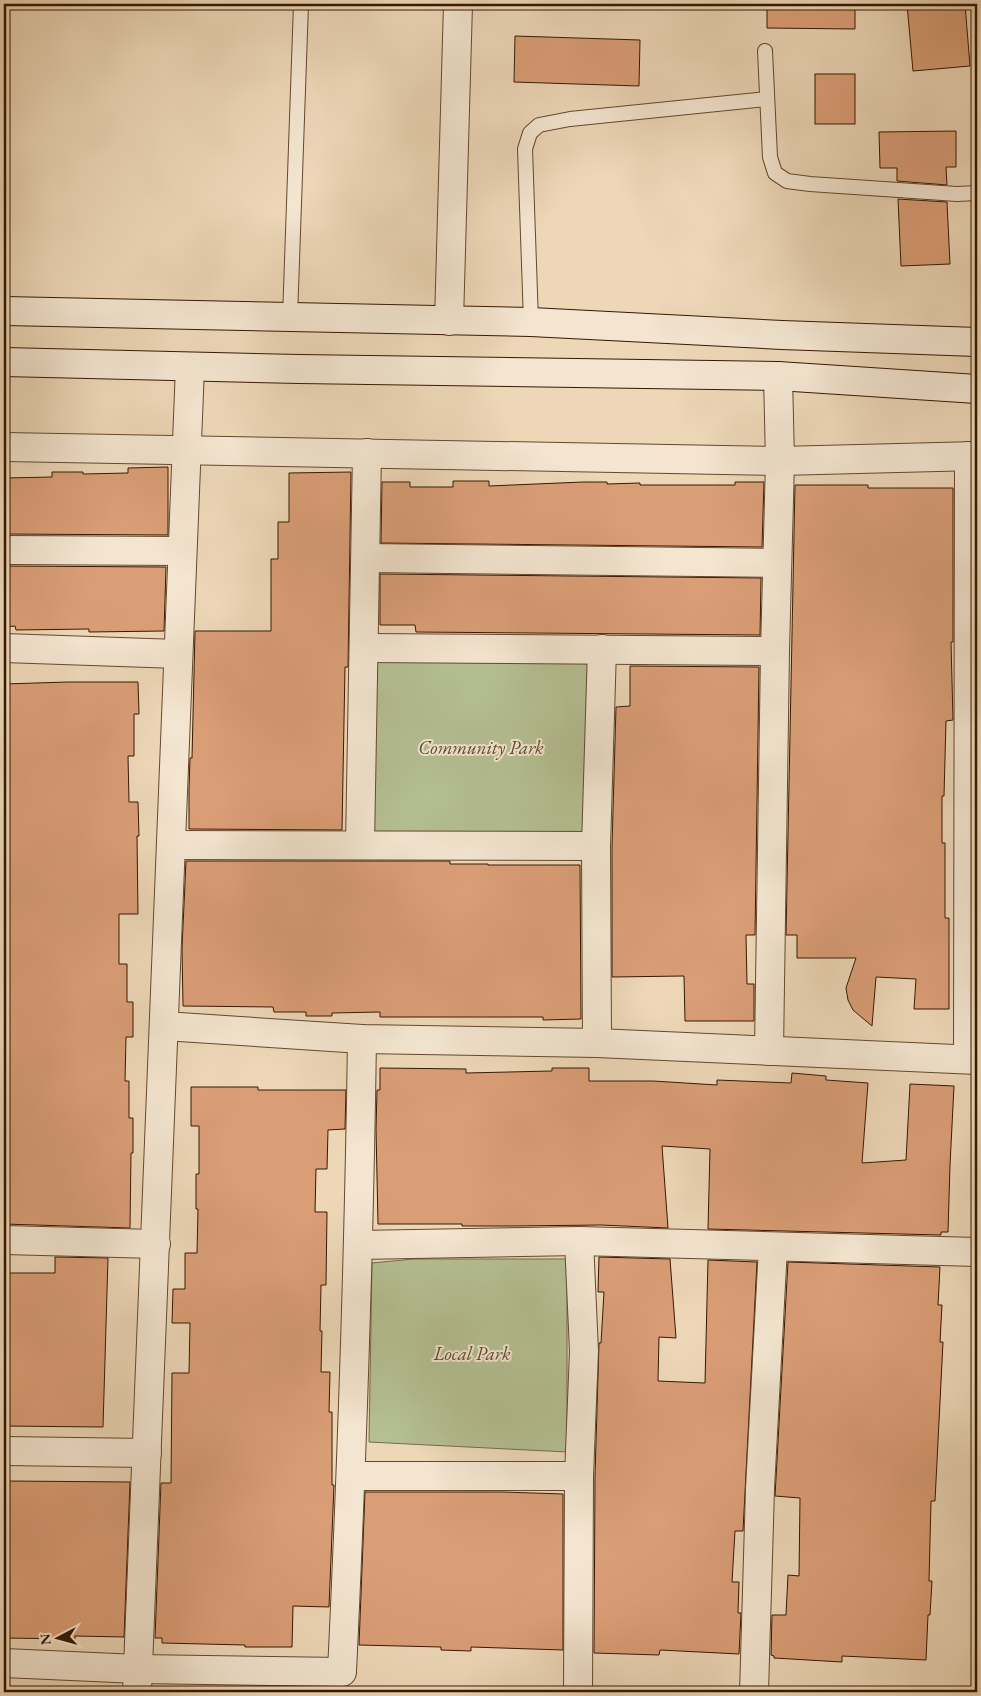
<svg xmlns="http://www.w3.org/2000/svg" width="981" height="1696" viewBox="0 0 981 1696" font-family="'EB Garamond',serif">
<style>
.green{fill:#b4bf92;stroke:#756c49}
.building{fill:#da9e77;stroke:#361800}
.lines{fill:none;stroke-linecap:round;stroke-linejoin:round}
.lane-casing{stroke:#64482e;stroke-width:16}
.street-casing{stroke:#64482e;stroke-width:30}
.secondary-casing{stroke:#361800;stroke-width:30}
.lane{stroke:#f3e5d0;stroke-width:14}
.street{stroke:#f3e5d0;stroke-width:28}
.secondary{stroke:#f3e5d0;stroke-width:28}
.labels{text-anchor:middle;stroke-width:4;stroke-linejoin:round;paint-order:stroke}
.park-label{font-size:19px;font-style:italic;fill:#5c4a2c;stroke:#f3e5d0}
</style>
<rect width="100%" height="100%" fill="#edd7b7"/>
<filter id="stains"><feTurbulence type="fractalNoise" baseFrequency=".004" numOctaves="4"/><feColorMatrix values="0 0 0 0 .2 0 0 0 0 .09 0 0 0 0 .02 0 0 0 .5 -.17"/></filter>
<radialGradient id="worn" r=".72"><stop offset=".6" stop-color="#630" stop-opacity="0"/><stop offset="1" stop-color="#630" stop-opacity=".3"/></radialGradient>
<g class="green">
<polygon points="364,648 602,649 596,846 360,845"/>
<polygon points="413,1259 567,1259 567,1452 369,1442 372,1263"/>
</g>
<g class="building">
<polygon points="767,4 855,4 855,29 767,28"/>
<polygon points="907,4 965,4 970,66 913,71"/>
<polygon points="515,36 640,40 639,86 514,82"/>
<rect x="815" y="74" width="40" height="50"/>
<polygon points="956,131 956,167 946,167 947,185 897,181 897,168 880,168 879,132"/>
<polygon points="898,199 947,202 950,264 901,266"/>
<polygon points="168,467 168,535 4,534 4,478 52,477 52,472 83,472 83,474 128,473 128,468"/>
<polygon points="351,472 348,667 345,667 342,830 189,829 189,789 190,758 192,758 195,631 271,631 271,559 278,559 278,522 289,522 289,473"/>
<polygon points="453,481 489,481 489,486 583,482 607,482 607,484 640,483 640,485 735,485 735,482 764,482 762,547 381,543 382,482 410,482 410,487 453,487"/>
<polygon points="795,485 868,485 868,488 953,488 953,642 951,642 953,720 946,721 944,796 942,796 942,843 945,843 945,918 949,918 949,1009 914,1009 916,979 876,977 872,1026 853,1010 848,1000 846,988 856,958 797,958 797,935 786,935"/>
<polygon points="4,566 166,567 164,631 89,632 89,629 16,630 15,626 4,627"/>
<polygon points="380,574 761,578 760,635 416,632 415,625 380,625"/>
<polygon points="630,666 759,667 755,935 746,935 747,984 754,984 754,1021 685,1021 684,976 612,977 612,846 616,707 630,706"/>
<polygon points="68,682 138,682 139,714 134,714 134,756 128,756 129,802 138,802 139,836 137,836 138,914 119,914 119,964 127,964 127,1002 133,1002 133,1037 126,1037 125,1081 129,1081 129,1118 133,1118 133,1153 131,1153 130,1228 4,1224 4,684"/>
<polygon points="186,861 450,861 450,864 488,864 488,865 580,865 581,1019 543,1020 543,1017 380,1017 380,1012 332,1013 332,1016 306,1016 306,1012 274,1012 273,1007 183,1006 182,948"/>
<polygon points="380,1068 466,1069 466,1073 552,1071 552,1068 589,1068 589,1081 653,1081 717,1085 717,1080 791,1083 792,1073 826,1076 826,1080 868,1083 862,1163 906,1160 910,1084 954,1086 950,1165 948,1232 941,1232 941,1235 708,1229 710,1149 662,1146 668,1228 601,1225 511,1226 462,1226 462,1224 378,1224 376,1129 377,1090 380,1090"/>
<polygon points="191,1087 258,1087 258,1090 346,1090 345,1129 328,1130 327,1169 316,1169 315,1212 327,1212 326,1285 321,1285 320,1331 322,1331 321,1372 330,1372 329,1412 332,1412 332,1485 334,1485 329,1607 293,1606 292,1647 245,1647 245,1645 162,1643 162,1638 155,1638 161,1483 171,1483 172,1373 189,1373 190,1323 172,1323 173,1289 185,1289 185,1253 197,1253 198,1209 196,1209 196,1174 199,1174 199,1126 191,1126"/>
<polygon points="55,1257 108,1258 103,1427 4,1426 4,1273 55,1273"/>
<polygon points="599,1257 670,1259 676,1338 659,1337 658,1381 705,1383 708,1260 757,1262 743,1531 735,1531 732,1582 739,1582 738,1613 741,1613 739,1654 660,1650 659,1655 594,1653 595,1476 599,1343 601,1343 604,1292 598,1292"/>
<polygon points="788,1262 940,1267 938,1305 942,1305 940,1342 943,1342 935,1501 931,1501 929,1581 932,1581 930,1615 928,1615 926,1660 842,1656 842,1662 774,1658 774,1656 771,1655 772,1615 786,1615 788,1575 799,1576 800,1498 775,1496"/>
<polygon points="7,1481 130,1482 124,1637 75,1636 75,1639 4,1638 4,1567 5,1567"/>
<polygon points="365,1492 503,1492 563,1494 563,1650 471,1647 471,1651 441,1650 441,1647 359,1645"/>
</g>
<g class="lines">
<g class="lane-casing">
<g id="lane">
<polyline points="765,51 770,157 775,173 787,181 810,184 957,194 977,193"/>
<polyline points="290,318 301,4"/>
<polyline points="531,322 525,149 530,133 539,125 570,119 767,99"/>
</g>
</g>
<g class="street-casing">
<g id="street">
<polyline points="449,321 458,4"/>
<polyline points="4,447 780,461 977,456"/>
<polyline points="4,550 182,551"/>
<polyline points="366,558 777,563"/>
<polyline points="4,648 178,654"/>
<polyline points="364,648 775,651"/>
<polyline points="172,845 596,846"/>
<polyline points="360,845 367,453"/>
<polyline points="164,1026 362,1039 597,1043 977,1060"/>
<polyline points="597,1043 596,846 602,649"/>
<polyline points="769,1051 775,651 780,461 778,376"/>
<polyline points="968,1059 969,456"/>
<polyline points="4,1240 156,1244"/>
<polyline points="358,1245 579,1241 977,1252"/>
<polyline points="4,1451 147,1453"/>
<polyline points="351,1476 579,1476"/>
<path d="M4,1663L138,1669L342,1672C352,1461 359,1250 362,1039"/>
<polyline points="137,1692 190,367"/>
<polyline points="578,1692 579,1476 584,1351 579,1241"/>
<polyline points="754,1692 760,1489 773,1247"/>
</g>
</g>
<g class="secondary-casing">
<g id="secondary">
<polyline points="4,311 531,322 782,335 977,342"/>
<polyline points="4,362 299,369 778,376 977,389"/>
</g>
</g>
<use href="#lane" class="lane"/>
<use href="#street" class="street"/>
<use href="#secondary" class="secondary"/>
</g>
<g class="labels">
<g class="park-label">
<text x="481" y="754">Community Park</text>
<text x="472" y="1360">Local Park</text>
</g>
</g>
<rect width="981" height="1696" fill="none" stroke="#edd7b7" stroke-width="20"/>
<rect x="5" y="5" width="971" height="1686" fill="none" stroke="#361800" stroke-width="2.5"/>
<rect x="10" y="10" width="961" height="1676" fill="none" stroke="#361800"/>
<g transform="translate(58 1638) rotate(264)" stroke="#f3e5d0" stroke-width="4" paint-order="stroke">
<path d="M0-4L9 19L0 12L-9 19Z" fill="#361800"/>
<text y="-8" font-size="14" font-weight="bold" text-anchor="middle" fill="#361800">N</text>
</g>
<rect width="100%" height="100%" filter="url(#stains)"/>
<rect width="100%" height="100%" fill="url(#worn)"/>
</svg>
